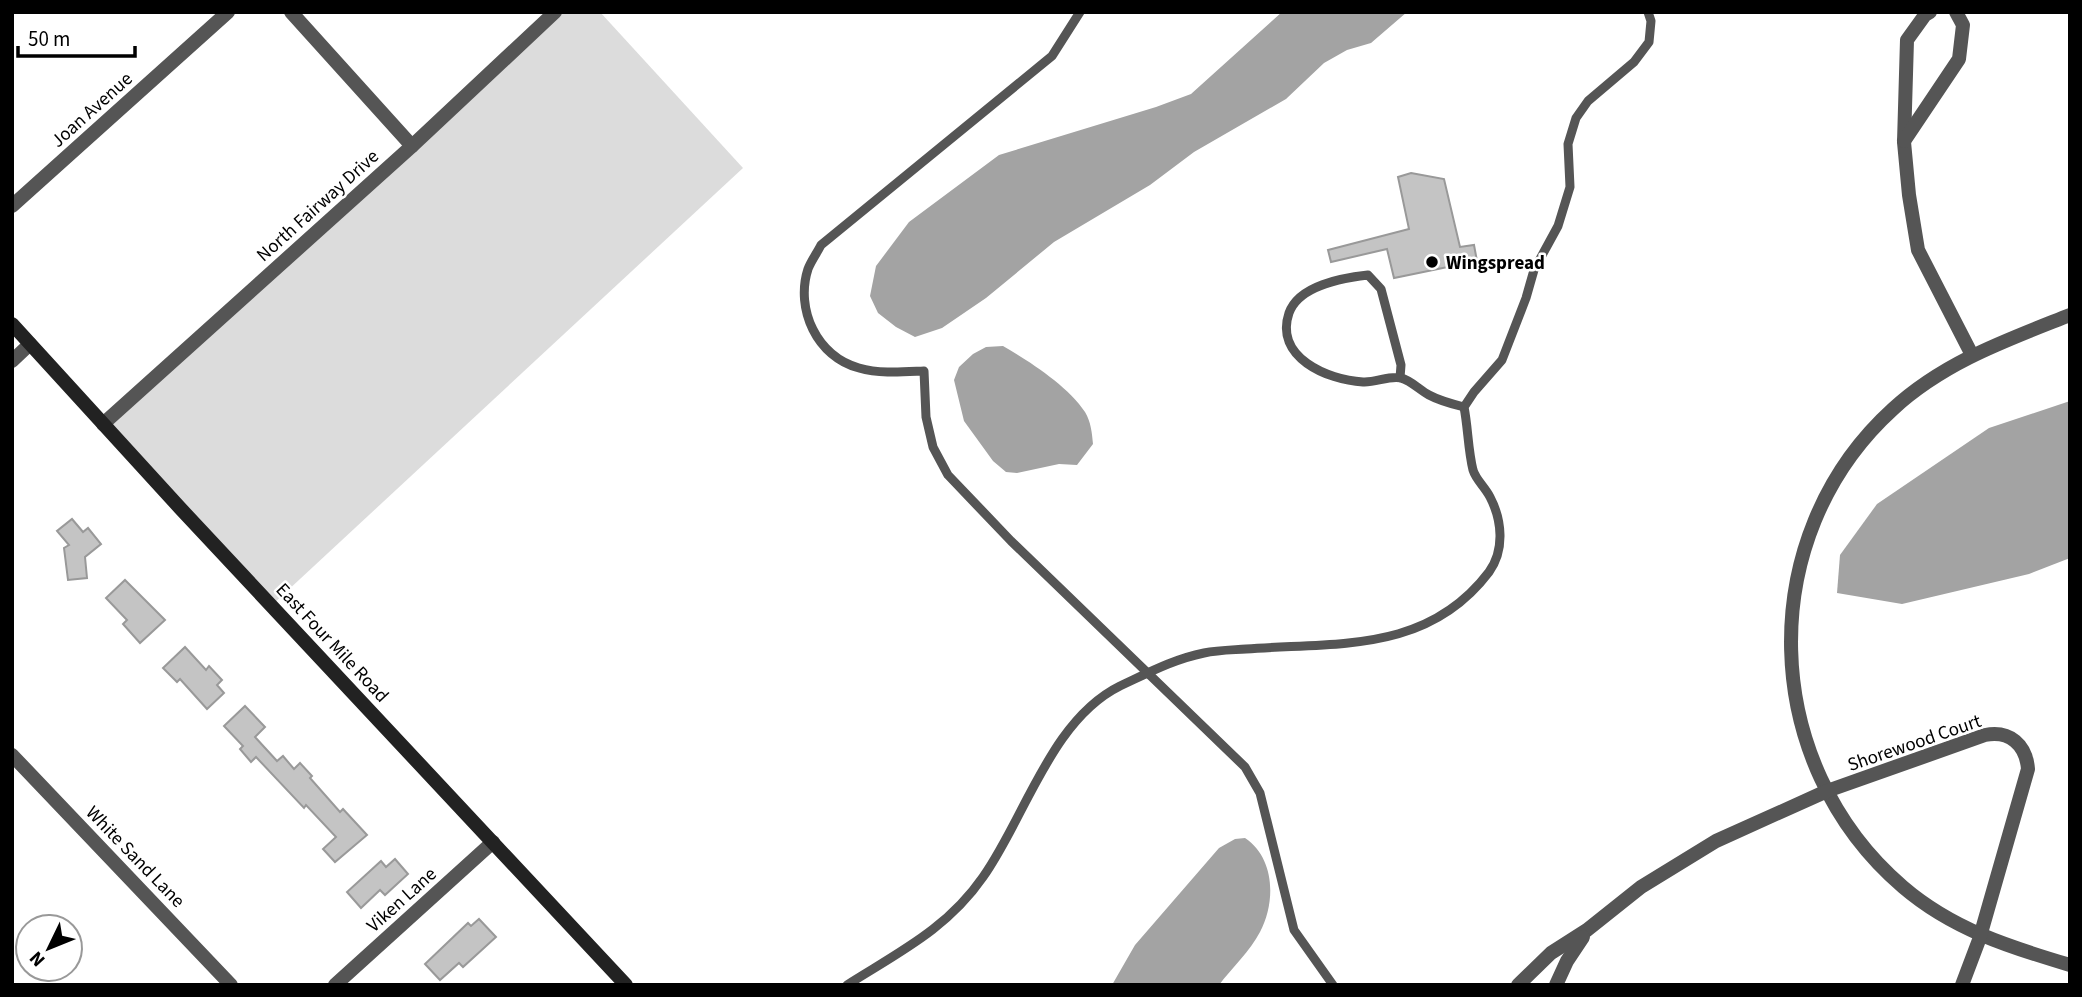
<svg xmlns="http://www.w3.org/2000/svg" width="2082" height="997" viewBox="0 0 2082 997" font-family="'Source Sans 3',sans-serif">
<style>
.green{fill:#dcdcdc}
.water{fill:#a3a3a3}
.building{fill:#c4c4c4;stroke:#999;stroke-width:2}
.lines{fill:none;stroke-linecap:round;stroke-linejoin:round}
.lane{stroke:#555;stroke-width:9}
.street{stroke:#555;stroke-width:14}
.secondary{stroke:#222;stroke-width:14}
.poi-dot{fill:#000;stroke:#fff;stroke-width:2.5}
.labels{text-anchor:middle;stroke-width:5;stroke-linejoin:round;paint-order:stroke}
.street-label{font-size:19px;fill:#000;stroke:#fff}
.poi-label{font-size:19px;font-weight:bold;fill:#000;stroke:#fff;text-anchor:start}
</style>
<rect width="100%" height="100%" fill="#fff"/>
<polygon class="green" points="555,12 600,12 743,168 272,605 103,424"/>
<g class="water">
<polygon points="1282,12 1407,12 1371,43 1347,50 1324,63 1286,99 1194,152 1150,185 1054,242 986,298 942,328 915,337 896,327 878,313 870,296 876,266 909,222 999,155 1156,107 1191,94"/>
<path d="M1003,346C1029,361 1068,386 1085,412C1091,422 1092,433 1093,444L1077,465L1059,464L1017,473L1006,472L993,461L964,421L954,380L959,367L973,354L986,347Z"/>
<polygon points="2070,401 2070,558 2029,574 1902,604 1837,593 1840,555 1877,504 1989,428"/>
<path d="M1245,838C1275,858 1276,902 1260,932C1250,951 1232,968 1219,985H1112L1135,945L1219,848L1235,839Z"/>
</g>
<g class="building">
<polygon points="1411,173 1444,179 1460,247 1474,245 1477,261 1394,278 1387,249 1331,262 1328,250 1409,229 1398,177"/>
<polygon points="72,519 83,532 88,528 101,544 85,557 87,578 68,580 64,548 69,545 57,531"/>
<polygon points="125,580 165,620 140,643 123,624 127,620 106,598"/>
<polygon points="185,647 206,670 209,666 222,680 217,685 224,693 207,709 180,679 177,682 163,668"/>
<polygon points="245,706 265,727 255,737 277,761 283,756 294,769 300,763 312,776 310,778 340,812 343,809 367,835 335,862 323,849 336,837 306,805 304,808 256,757 251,762 240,749 243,746 224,726"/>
<polygon points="395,859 408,874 385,895 380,890 361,908 347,892 381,861 386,867"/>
<polygon points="479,919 496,937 463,967 459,963 440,980 425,964 468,923 471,926"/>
</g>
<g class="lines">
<g class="lane">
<path d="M1080,12L1052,56L821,245C817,253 811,261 808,269C795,309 817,357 859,368C880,374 902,372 924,371L926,417L933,447L948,475L1011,541L1245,767L1260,793L1294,930L1333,985"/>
<path d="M1400,378L1401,365L1381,289L1368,275C1342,278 1299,285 1289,313C1274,357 1327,380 1363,382C1375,383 1390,375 1401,378C1410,380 1420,390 1429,395C1440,401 1452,404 1464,407"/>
<path d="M847,985C899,952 947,929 983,877C1025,818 1051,720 1120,686C1148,673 1174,659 1204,653C1218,650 1232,650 1246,649C1336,642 1427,654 1489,572C1505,550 1502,520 1490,497C1485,487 1476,480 1473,470C1468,450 1468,427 1464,407L1474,392L1502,360L1526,298L1534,270L1558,226L1570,187L1568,144L1576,118L1588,101L1634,62L1649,42L1651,21L1648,12"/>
</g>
<g class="street">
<polyline points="291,12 412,146"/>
<polyline points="1930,12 1925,15 1907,40 1904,142 1909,195 1918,250 1972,355"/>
<polyline points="1904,141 1959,59 1963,25 1956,12"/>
<polyline points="12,206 228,12"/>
<path d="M2070,315C2007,340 1944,362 1893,409C1752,537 1759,764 1903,887C1952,929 2009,947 2070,965"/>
<polyline points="12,361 30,344"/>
<polyline points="103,424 412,146 555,12"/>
<polyline points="12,755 231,985"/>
<polyline points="335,985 493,842"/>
<path d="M1518,985L1551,953L1587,930L1641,887L1716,841L1827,791L1985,735C2010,730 2026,745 2028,769L1979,940L1962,985"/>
<polyline points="1556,985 1567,961 1583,937"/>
</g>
<polyline class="secondary" points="12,324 180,508 626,985"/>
</g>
<circle class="poi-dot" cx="1432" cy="262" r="7"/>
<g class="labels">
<g class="street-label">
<text transform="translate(91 109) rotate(-42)" y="7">Joan Avenue</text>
<text transform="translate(317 205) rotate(-42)" y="7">North Fairway Drive</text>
<text transform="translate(333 642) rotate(47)" y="7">East Four Mile Road</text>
<text transform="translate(1914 742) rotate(-19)" y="7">Shorewood Court</text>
<text transform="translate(136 856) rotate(46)" y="7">White Sand Lane</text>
<text transform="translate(401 899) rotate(-42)" y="7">Viken Lane</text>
</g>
<g class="poi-label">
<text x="1446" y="269">Wingspread</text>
</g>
</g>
<rect width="2082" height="997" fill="none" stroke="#000000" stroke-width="28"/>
<g transform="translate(49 948) rotate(227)"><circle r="33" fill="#ffffff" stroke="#999999" stroke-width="2"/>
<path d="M0-5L12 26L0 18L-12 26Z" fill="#000000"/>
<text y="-10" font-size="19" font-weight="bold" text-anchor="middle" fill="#000000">N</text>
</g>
<path d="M18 46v10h117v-10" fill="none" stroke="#000000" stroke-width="3.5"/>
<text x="28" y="46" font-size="21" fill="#000000" stroke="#ffffff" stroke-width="5" paint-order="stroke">50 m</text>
</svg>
